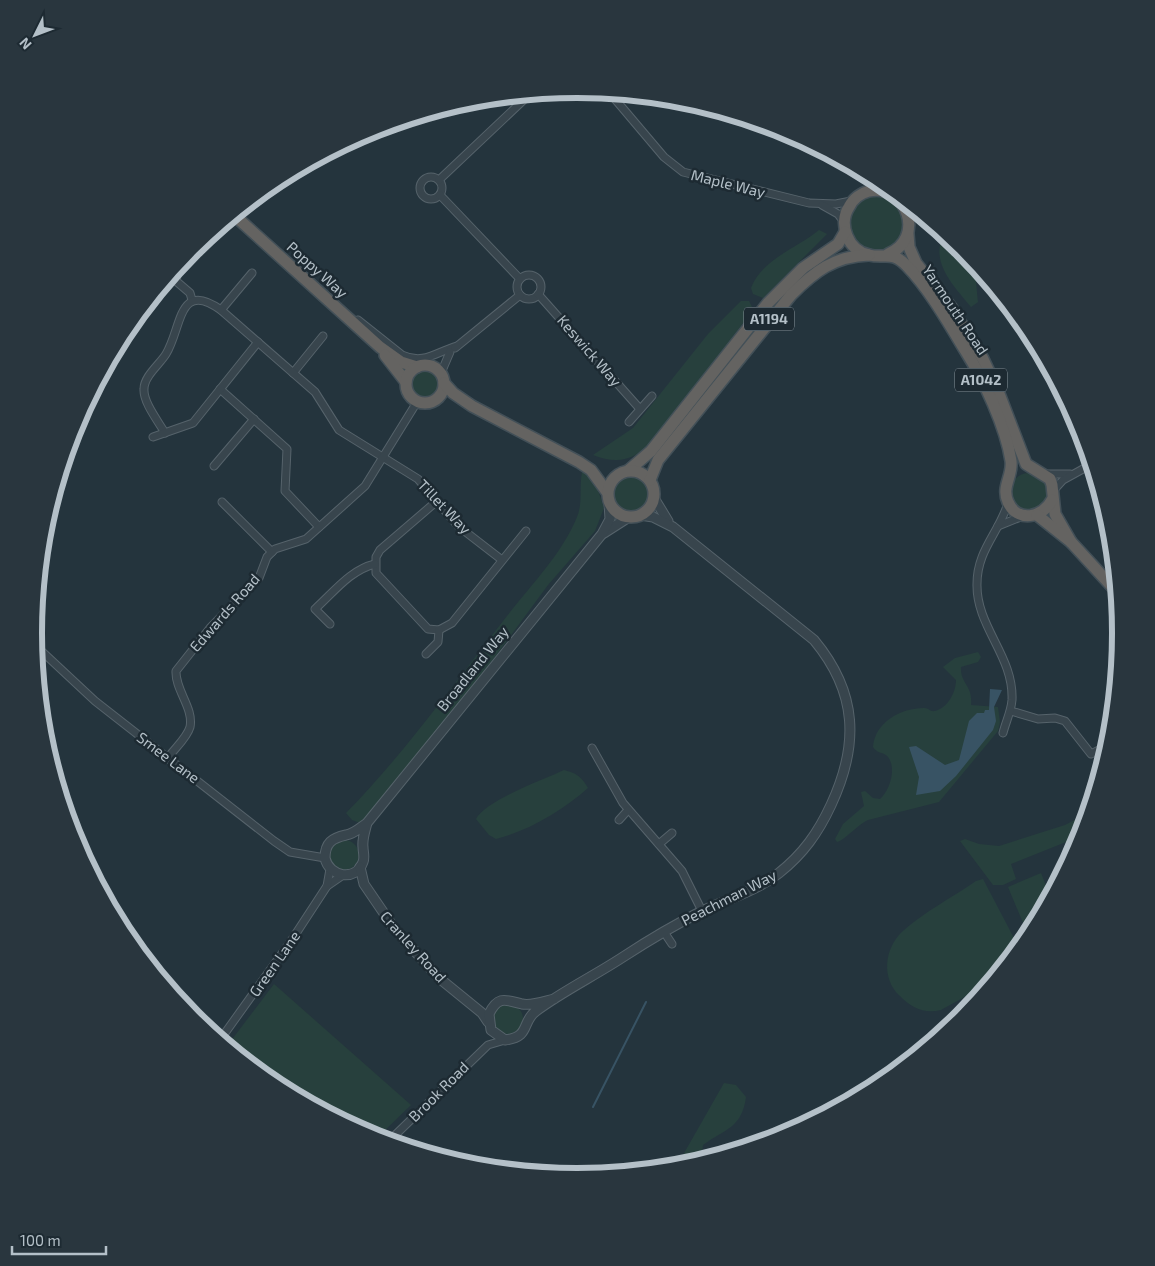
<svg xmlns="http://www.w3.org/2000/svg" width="1155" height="1266" viewBox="0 0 1155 1266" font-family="'Exo 2',sans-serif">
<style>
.green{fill:#27403d}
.water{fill:#385364}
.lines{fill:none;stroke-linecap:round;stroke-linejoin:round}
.stream{stroke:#385364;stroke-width:2}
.minor-casing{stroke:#56636b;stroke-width:9}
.tertiary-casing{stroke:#56636b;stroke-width:11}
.trunk-casing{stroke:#435058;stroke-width:14}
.minor{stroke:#38454d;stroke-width:7}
.tertiary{stroke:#38454d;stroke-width:9}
.trunk{stroke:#646361;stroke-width:11}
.labels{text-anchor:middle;stroke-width:5;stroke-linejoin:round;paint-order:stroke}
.shield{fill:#1d2a32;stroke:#87939b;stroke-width:1}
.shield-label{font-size:14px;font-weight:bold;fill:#b4c0c8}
.street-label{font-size:15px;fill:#b4c0c8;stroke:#1d2a32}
.rim{fill:none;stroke:#b4c0c8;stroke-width:6}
</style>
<rect width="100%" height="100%" fill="#24343d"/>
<g class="green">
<circle cx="877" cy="223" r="28"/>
<path d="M819,230L827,234L763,298L753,294L751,288C762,259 796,249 819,230Z"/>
<path d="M944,234C977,261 974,261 978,302L971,307C954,286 929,262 944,234Z"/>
<path d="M741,301H749L753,309L751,313L653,441C635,460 618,465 593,455L633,428L708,334Z"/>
<circle cx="425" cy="385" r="14"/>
<path d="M582,472L590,476L596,484L604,508L595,531L548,585L489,665L372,812L360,823L352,820L346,813C405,753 455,682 507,616C531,585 562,554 577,517C583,503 579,487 582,472Z"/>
<circle cx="1029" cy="492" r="19"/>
<circle cx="631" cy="493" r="18"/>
<path d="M978,652L981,657L978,662L961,667C960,684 973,685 971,705L998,707L1000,722L998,731L939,802L868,820C857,825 845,840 837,842L835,839L843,824L864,806L861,792L865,791L873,798L880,799C890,791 898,765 886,755C881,752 877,753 873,747C875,722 901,708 924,708C929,708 930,712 935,711C948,708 956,692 956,680L943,667L955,658Z"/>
<path d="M564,770C576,773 582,777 588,788C562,811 530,830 496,839L489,835L476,819C486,800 543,780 564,770Z"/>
<polygon points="1088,813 1081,836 1011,864 1016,879 1003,885 993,885 960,841 965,839 979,844 999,846 1065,825"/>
<circle cx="344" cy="855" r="15"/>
<polygon points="1041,873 1050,896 1034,926 1026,930 1008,887"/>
<path d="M983,879L1015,940C1004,980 974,991 941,1010C924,1014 912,1008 900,996C881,979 884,948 903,931C924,912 953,897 976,881Z"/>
<polygon points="274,984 411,1105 377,1138 275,1085 227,1046"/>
<circle cx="508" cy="1019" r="15"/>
<path d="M724,1083L736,1085L746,1097C742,1128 725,1129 703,1145L701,1161L681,1167L683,1155Z"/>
</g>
<polygon class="water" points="990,689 1002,690 994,707 996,721 993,730 956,776 940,791 916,795 919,777 909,747 916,746 945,765 959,760 969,721 977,713 984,713 985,710 989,710"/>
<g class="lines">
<polyline class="stream" points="593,1107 646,1002"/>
<g class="minor-casing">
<g id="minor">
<polyline points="609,92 664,157 683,172 809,203 836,204 851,201"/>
<circle cx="431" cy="188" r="11"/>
<polyline points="439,180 530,94"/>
<polyline points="440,195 520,279"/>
<polyline points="822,205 838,214 844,222"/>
<polyline points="179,265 176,281 190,293 192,300"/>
<circle cx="529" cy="287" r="12"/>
<polyline points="538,294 640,409"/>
<polyline points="221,310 252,273"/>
<path d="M358,320L402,355C424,365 436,352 457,346"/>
<polyline points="455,348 520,295"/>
<polyline points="293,373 323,336"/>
<polyline points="441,373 450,352"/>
<polyline points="220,389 287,449 285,491 319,527"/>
<polyline points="629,422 652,396"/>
<path d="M165,433C158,421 143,402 144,389C144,376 160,364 166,354C182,328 178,279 221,310L315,392L339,430L418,479L458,526L502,560"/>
<polyline points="153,437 193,423 258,342"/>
<polyline points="214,466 254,419"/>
<polyline points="1046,474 1070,474"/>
<polyline points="1053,491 1063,480 1092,464"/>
<polyline points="437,501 380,550 376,557 376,573 428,629 439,630 452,623 526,531"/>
<polyline points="222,502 272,552"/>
<polyline points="998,526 1023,516"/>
<path d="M330,624L315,609C334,592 350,570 375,564"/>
<polyline points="35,645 95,701 274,841 290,852 325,858"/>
<polyline points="426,654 438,642 439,630"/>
<polyline points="1011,711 1038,719 1055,718 1065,721 1091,754 1109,745"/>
<path d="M1003,733C1006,721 1011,712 1012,700C1014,656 976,627 977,584C977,550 999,533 1008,503"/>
<polyline points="592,748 623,803 682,871 702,911"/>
<path d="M167,759C174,749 187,738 190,727C194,708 175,690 176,671L210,628L259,578L267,557L275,549L306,539L365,486L417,402"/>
<polyline points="619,820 628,810"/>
<polyline points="659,844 672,833"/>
<polyline points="327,886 343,875"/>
<polyline points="664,932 672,944"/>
<polyline points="946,1030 962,1017"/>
<polyline points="220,1040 293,938 327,886 330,869"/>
<polyline points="389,1141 488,1045 505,1040"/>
</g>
</g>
<g class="tertiary-casing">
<g id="tertiary">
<polyline points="654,498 668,521"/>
<polyline points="604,533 629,517"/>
<path d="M367,823C365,831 362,839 363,847C363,852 365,857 363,862C356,882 329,877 325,858C325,843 332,838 346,835C354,834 361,827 367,823L602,534L610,519L609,503"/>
<polyline points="360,867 364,884 394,928 439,978 482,1013 488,1022"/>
<path d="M554,999C545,1001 532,1006 522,1004C506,1000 498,995 489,1014L491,1030L505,1040C531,1037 521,1022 536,1011C563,991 594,976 623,957C649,940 676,924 704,910C729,899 758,890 779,873C803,854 818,833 831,805C859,745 858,693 814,640L673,527L653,517L640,515"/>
</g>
</g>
<g class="trunk-casing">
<g id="trunk">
<polyline points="234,215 380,347 401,362 417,367"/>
<polyline points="908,234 909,247 916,263 951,307 983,359 998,391 1026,464 1050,479 1052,485 1055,514 1071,542"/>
<path d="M888,254C926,239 907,183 869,191C861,193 853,199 849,207C838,224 848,251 869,255C885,259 892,250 907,266C930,290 948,322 965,350C984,380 1006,427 1011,461C1013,476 1001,487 1008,502C1017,523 1043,518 1052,500"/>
<polyline points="385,355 406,382"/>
<circle cx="425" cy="384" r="19"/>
<polyline points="444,383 453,393 472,406 579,462 591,470 607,492"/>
<polyline points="629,470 651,451 768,303 803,268 838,244 845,232"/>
<circle cx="631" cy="494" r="23"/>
<path d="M650,480L658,460L791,295C814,272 834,256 869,255"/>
<polyline points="1037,515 1071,542 1117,592"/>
</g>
</g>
<use href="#minor" class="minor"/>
<use href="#tertiary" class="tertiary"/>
<use href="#trunk" class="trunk"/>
</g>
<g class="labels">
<g class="shield">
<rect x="744" y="307.5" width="50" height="23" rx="4"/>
<rect x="955" y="368.5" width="52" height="23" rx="4"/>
</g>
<g class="shield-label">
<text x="769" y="324">A1194</text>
<text x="981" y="385">A1042</text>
</g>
<g class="street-label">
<text transform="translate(728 184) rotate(14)" y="5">Maple Way</text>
<text transform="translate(317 270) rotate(42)" y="5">Poppy Way</text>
<text transform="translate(955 310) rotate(56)" y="5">Yarmouth Road</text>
<text transform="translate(589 351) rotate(49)" y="5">Keswick Way</text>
<text transform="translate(444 507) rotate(46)" y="5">Tillet Way</text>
<text transform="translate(225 613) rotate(-49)" y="5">Edwards Road</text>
<text transform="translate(473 669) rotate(-51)" y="5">Broadland Way</text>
<text transform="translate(168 758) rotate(37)" y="5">Smee Lane</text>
<text transform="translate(729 898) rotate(-27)" y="5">Peachman Way</text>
<text transform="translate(413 947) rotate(48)" y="5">Cranley Road</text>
<text transform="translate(275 964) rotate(-55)" y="5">Green Lane</text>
<text transform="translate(439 1092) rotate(-45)" y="5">Brook Road</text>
</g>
</g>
<path d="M0 0H1155V1266H0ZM42 633a535 535 0 1 1 1070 0a535 535 0 1 1-1070 0Z" fill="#29363e" fill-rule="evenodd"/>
<path class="rim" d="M42 633a535 535 0 1 1 1070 0a535 535 0 1 1-1070 0Z"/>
<g transform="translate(35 35) rotate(228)" stroke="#1d2a32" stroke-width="4" paint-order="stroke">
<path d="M0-4L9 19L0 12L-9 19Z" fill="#b4c0c8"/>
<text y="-8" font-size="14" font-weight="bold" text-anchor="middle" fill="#b4c0c8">N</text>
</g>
<path d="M12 1246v8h94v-8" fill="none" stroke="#b4c0c8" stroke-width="2.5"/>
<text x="20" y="1246" font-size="15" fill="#b4c0c8" stroke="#1d2a32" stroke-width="4" paint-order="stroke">100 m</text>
</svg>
